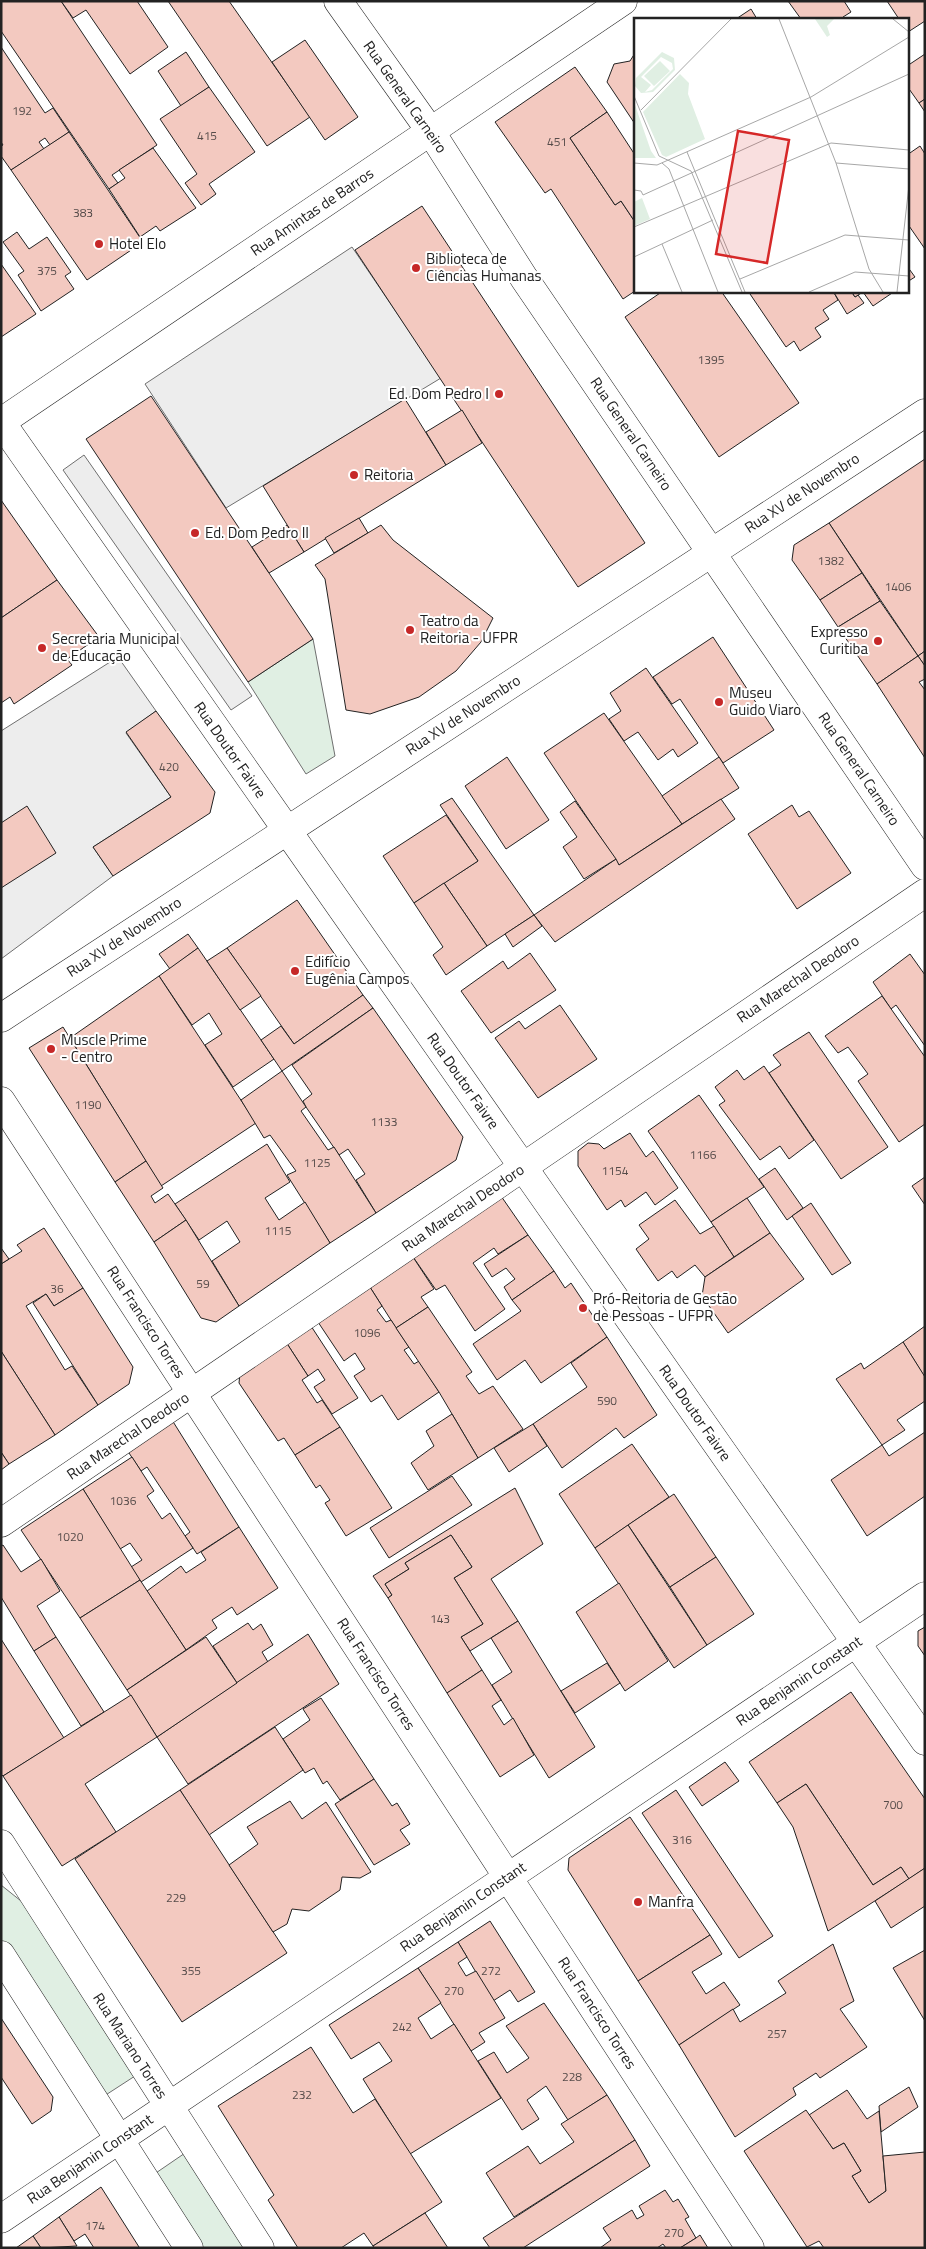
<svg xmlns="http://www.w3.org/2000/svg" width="926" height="2249" viewBox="0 0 926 2249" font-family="'Titillium Web',sans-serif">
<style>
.green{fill:#e0efe3;stroke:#6f6f6f}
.parking{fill:#ededed;stroke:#6f6f6f}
.building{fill:#f3c9c0;stroke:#222}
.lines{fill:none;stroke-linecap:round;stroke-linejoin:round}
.street-casing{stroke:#222;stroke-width:29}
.secondary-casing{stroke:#222;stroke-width:29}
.primary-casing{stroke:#222;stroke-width:29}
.street{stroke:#fff;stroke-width:28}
.secondary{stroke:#fff;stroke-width:28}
.primary{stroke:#fff;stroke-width:28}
.poi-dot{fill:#c62828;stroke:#fff;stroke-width:2}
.labels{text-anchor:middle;stroke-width:4;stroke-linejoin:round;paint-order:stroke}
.number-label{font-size:12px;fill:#564c4a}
.street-label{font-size:15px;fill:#222;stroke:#fff}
.poi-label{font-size:15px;fill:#222;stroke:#fff;text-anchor:start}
.inset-road{fill:none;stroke:#a7a7a7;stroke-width:1}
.view{fill:#d62828;fill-opacity:0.15;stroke:#d62828;stroke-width:2.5}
.inset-edge{fill:none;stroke:#222;stroke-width:2.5}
</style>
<rect width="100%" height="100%" fill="#fff"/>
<g class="green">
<polygon points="313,639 335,756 306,774 248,682"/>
<polygon points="1,1885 36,1913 135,2076 98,2100 1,1945"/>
<polygon points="188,2151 250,2248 194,2248 150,2177"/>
</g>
<g class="parking">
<polygon points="352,247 441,378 226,508 145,384"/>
<polygon points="84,455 252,696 231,710 63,470"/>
<polygon points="118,657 156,711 126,733 171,797 93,847 113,876 1,959 1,731"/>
</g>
<g class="building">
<polygon points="1,1 61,1 157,145 112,175 118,183 109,189 1,31"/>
<polygon points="61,1 137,1 168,47 130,74 86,10 73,18"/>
<polygon points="168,1 229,1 310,117 267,146"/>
<polygon points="788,1 844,1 851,12 843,17 844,19 801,19"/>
<polygon points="887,1 925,1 925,21 908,32 907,19 899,19"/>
<polygon points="751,9 757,19 736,19"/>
<polygon points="305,40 358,117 325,140 272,62"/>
<polygon points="1,47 45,113 53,108 69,132 50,145 45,138 39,142 44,149 11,170 1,156 1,146 3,145 1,142"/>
<polygon points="186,52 209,87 181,106 158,71"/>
<polygon points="635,53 635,124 607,82 614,64 630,61"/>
<polygon points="925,54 925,99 919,103 907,86 907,66"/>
<polygon points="575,67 607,112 570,138 615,205 621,201 635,222 635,291 623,299 551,189 545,193 495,122"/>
<polygon points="209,87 255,152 209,184 216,194 201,205 185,183 197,174 160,119"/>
<polygon points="925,99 925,112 919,103"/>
<polygon points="607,112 635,155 635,222 621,201 615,205 570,138"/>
<polygon points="69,132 143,242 87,280 11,170"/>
<polygon points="920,146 925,154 925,249 907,223 907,155"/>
<polygon points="153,148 196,208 160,231 156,226 140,237 109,189 125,178 119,170"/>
<polygon points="422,206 645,543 578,587 355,250"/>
<polygon points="17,232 29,249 47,237 71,272 65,276 74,289 41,311 18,275 24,271 3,242"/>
<polygon points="1,264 36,314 1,337"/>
<polygon points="907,266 915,277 907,282"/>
<polygon points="663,291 721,291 799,403 719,457 625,317"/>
<polygon points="748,291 833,291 838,300 823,310 829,319 815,328 821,337 800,351 794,341 786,347"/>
<polygon points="833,291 851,291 855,297 858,295 864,303 847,314"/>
<polygon points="851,291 895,291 873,306 863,292 855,297"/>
<polygon points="151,396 313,639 248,682 86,439"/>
<polygon points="405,399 446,465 304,552 263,486"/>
<polygon points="462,410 482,443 446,465 426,432"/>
<polygon points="925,459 925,651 918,656 829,523"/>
<polygon points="1,500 57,580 1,618"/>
<polygon points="359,518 368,533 334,553 325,538"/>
<polygon points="829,523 862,573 820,600 792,560 794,545"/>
<polygon points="287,525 304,552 269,573 252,547"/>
<polygon points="381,525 393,540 493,618 481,642 456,671 419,697 370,714 346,710 325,579 315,565"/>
<polygon points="862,573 880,601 838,627 820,600"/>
<polygon points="57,580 99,637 67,659 72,665 14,704 10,697 1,703 1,618"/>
<polygon points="880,601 918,656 877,684 838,627"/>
<polygon points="713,637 774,730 723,763 680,699 672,704 653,677"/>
<polygon points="925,651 925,666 918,656"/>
<polygon points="918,656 925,666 925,679 919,682 925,690 925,758 877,684"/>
<polygon points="646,668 698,743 678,757 673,749 658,760 638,732 624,741 609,719 621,711 610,693"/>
<polygon points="156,711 215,792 210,813 113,876 93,847 171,797 126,732"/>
<polygon points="604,713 682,824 619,865 544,753"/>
<polygon points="507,757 549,820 506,849 465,786"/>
<polygon points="719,757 739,788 682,824 662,796"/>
<polygon points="452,798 534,915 487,946 444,883 478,861 440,805"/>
<polygon points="721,799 735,819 555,942 534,915 616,859 619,865"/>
<polygon points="575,801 616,859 584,879 563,847 577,837 560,812"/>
<polygon points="792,805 799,817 809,811 851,873 797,909 748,834"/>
<polygon points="27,806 56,853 1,888 1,823"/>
<polygon points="446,815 478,861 414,903 383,856"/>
<polygon points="444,883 487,946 446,975 433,955 443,947 414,903"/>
<polygon points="297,900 363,995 294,1044 227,948"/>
<polygon points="534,915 542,926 513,947 505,934"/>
<polygon points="188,934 198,948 170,969 159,954"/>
<polygon points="198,948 274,1059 233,1087 205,1045 222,1034 209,1013 192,1025 159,976"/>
<polygon points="227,948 261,996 240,1010 207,961"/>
<polygon points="530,953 556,990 491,1033 461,991 503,961 508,969"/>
<polygon points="910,954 925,975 925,1046 896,1005 891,1009 873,982"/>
<polygon points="159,976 256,1123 161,1186 70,1038"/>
<polygon points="363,995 373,1008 282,1071 261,1040 281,1026 294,1044"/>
<polygon points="882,996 925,1057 925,1124 899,1142 858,1081 868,1074 848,1047 838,1053 825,1036"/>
<polygon points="560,1005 597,1059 538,1098 495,1038 519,1021 525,1029"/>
<polygon points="373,1008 463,1137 456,1160 376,1213 356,1180 365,1174 348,1149 339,1155 306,1107 303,1101 312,1094 292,1065"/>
<polygon points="63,1027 146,1161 115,1182 29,1048"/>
<polygon points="809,1032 888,1147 841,1179 769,1073 781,1065 773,1055"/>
<polygon points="764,1066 814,1140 789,1159 780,1146 760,1160 719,1105 725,1101 715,1087 737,1070 744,1080"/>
<polygon points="282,1071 306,1107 301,1111 328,1150 334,1147 376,1213 330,1243 287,1175 296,1171 270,1135 264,1138 241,1100"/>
<polygon points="699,1095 764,1187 711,1222 648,1131"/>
<polygon points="630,1133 646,1157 653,1151 678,1188 655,1205 646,1192 625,1207 621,1200 607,1210 578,1166 578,1151 588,1143 599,1144 604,1149"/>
<polygon points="267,1144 290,1182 265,1198 279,1220 305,1202 330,1243 239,1306 212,1261 240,1242 227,1221 199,1240 175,1204"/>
<polygon points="146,1161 163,1188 151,1196 155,1203 168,1194 186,1220 154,1242 115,1182"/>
<polygon points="775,1168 803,1208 787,1220 759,1179"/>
<polygon points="925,1177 925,1205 912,1186"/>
<polygon points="501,1196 528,1235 498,1254 494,1248 473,1263 505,1309 475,1331 445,1285 436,1290 411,1254"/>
<polygon points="747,1198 770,1233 734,1257 711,1222"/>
<polygon points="675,1200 700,1234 714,1226 734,1257 705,1277 695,1265 677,1278 672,1271 658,1281 636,1249 649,1239 639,1225"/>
<polygon points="811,1203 851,1263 832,1275 792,1216"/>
<polygon points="186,1220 239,1306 216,1322 201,1318 154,1242"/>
<polygon points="44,1228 83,1288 54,1306 46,1294 26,1306 65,1370 72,1366 98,1405 55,1435 1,1351 1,1264 22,1251 17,1245"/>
<polygon points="770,1233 804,1279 728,1333 702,1296 705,1277"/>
<polygon points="528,1235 554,1271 512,1300 504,1287 515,1279 506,1268 492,1277 484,1264"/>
<polygon points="1,1248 9,1259 1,1264"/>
<polygon points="411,1254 434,1289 421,1297 428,1307 396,1328 368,1284"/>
<polygon points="554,1271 565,1288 571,1283 607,1337 541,1383 525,1360 497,1380 473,1344 521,1311 512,1300"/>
<polygon points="368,1284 382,1306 377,1310 386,1322 391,1320 409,1347 404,1350 414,1364 419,1361 439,1392 398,1420 382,1395 371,1402 354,1376 365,1369 355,1353 344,1361 316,1319"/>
<polygon points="83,1288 133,1367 129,1384 98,1405 33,1303 46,1294 54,1306"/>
<polygon points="428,1307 472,1372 466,1376 479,1394 493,1386 523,1429 478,1458 439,1392 396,1328"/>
<polygon points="311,1326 358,1398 332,1414 314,1387 325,1380 318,1369 308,1376 286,1342"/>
<polygon points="925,1326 925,1376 924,1376 903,1342"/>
<polygon points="607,1337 657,1415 624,1438 616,1428 562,1468 533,1424 587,1387 571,1363"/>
<polygon points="286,1342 308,1376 302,1380 317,1403 322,1400 340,1427 295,1455 284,1438 278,1441 239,1383 240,1373"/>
<polygon points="903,1342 925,1377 925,1401 897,1420 905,1430 882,1445 836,1379 861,1363 864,1369"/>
<polygon points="1,1351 55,1435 9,1464 1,1452"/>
<polygon points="452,1414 478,1458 428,1490 411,1463 434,1446 426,1431"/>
<polygon points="172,1420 239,1527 197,1554 185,1536 190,1532 147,1467 141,1471 127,1450"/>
<polygon points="533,1424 547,1446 509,1472 494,1448"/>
<polygon points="340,1427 392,1508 346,1536 325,1503 330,1500 320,1485 316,1488 295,1455"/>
<polygon points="925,1432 925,1496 867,1536 831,1480 882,1445 889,1456"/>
<polygon points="632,1444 669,1497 595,1548 559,1494"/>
<polygon points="1,1452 9,1464 1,1470"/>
<polygon points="132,1457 154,1491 147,1496 162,1519 170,1513 193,1548 141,1582 131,1567 142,1560 130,1543 120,1549 83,1489"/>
<polygon points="452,1476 472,1505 389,1558 370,1528"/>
<polygon points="515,1488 543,1544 491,1579 518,1621 470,1651 461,1637 483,1624 454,1578 472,1567 451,1535 405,1563 409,1569 385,1584 392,1595 388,1598 373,1576"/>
<polygon points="83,1489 140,1580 80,1618 21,1530"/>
<polygon points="674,1494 716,1557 670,1587 628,1525"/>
<polygon points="628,1525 707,1645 674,1668 595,1548"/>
<polygon points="239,1527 278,1588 237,1615 232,1607 212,1620 217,1628 186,1650 147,1591 181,1566 186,1573 206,1560 201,1552"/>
<polygon points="451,1535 472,1567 454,1578 483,1624 461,1637 482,1670 447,1693 388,1598 392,1595 385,1584 409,1569 405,1563"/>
<polygon points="3,1545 21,1572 41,1559 60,1591 37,1606 56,1637 34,1651 1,1597 1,1546"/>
<polygon points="716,1557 754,1614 707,1645 670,1587"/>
<polygon points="140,1580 186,1650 127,1690 80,1618"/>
<polygon points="619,1583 668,1661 625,1691 576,1612"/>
<polygon points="518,1621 595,1747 549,1778 492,1685 512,1672 491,1638"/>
<polygon points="248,1623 253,1630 261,1624 273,1645 262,1652 268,1662 237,1683 213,1646"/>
<polygon points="925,1627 925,1656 918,1646 918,1631"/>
<polygon points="308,1634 339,1684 188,1784 157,1737"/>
<polygon points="56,1637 104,1712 81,1726 34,1651"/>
<polygon points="206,1637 237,1683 157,1737 127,1690"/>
<polygon points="1,1639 64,1738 3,1776 1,1774"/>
<polygon points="607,1663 620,1683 575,1713 561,1691"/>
<polygon points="482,1670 501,1700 492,1706 504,1725 513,1718 534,1755 500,1777 447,1693"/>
<polygon points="851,1692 925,1799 925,1868 909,1879 901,1867 873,1885 806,1784 777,1803 749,1762"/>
<polygon points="131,1695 157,1737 85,1784 116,1832 62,1866 3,1776"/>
<polygon points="321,1698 374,1779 340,1800 327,1781 323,1784 314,1768 305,1773 283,1739 310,1720 303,1709"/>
<polygon points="275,1727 303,1770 209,1835 180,1790"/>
<polygon points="725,1762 739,1781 702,1806 689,1787"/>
<polygon points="374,1779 392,1806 397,1803 410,1824 400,1830 410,1844 374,1865 335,1804"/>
<polygon points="806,1784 873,1885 901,1867 909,1879 828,1931 793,1827 777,1803"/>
<polygon points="180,1790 287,1953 182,2022 75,1859"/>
<polygon points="676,1790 773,1936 739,1958 642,1813"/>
<polygon points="290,1801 302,1819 326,1802 371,1872 360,1878 342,1877 340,1890 309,1911 292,1909 287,1924 273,1932 229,1865 258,1844 247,1827"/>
<polygon points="630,1817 710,1935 638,1981 568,1870 569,1858"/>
<polygon points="925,1868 925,1906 891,1928 875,1901"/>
<polygon points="490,1921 535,1992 518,2002 510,1990 493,2001 458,1942"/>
<polygon points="710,1935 722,1954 692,1972 706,1994 724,1982 740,2005 679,2045 638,1981"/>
<polygon points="458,1942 467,1957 458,1963 466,1976 476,1971 505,2018 479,2033 485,2042 471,2051 418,1968"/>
<polygon points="833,1944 854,2001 840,2009 867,2047 820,2078 816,2073 793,2088 796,2095 735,2137 679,2045 733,2009 740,2022 786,1993 778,1981"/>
<polygon points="925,1950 925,2021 893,1968"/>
<polygon points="418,1968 441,2003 418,2018 431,2039 454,2024 501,2098 410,2154 363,2079 392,2061 379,2042 351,2059 329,2025"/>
<polygon points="544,2003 607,2095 568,2120 546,2086 527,2100 539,2119 522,2130 478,2061 494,2052 507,2073 529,2058 506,2026"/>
<polygon points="1,2018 53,2097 51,2111 32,2124 1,2077"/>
<polygon points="311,2047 353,2113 375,2099 442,2202 373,2246 364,2233 341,2248 298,2248 268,2200 274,2195 218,2106"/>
<polygon points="909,2087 918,2107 881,2132 879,2106"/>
<polygon points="847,2090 867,2119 879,2111 886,2191 869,2203 852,2176 861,2171 844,2143 833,2149 809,2115"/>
<polygon points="607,2095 635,2140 514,2217 486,2173 528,2146 540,2164 574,2142 561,2124"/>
<polygon points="806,2110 833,2149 844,2143 861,2171 852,2176 869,2203 886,2191 883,2156 925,2152 925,2248 824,2248 819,2241 807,2247 744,2151"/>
<polygon points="635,2140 650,2166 523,2248 490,2248 483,2238"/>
<polygon points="101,2187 139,2247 137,2248 94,2248 85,2234 74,2241 59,2217"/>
<polygon points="665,2190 673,2202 678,2199 689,2217 685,2219 696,2238 680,2248 666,2248 663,2244 657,2248 600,2248 611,2240 603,2228 632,2210 637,2219 644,2215 639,2206"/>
<polygon points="425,2213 448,2248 374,2248 373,2246"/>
<polygon points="59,2217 77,2246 41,2248 33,2236"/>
<polygon points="700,2235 708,2248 680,2248 696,2238"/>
<polygon points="33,2236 41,2248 16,2248"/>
</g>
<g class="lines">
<g class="street-casing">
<g id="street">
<polyline points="338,1 431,132 524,278 925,866"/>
<polyline points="1,1101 750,2248"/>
<polyline points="169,2106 925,1596"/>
</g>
</g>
<g class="secondary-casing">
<g id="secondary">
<polyline points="1,422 925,1741"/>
<polyline points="1,1018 925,413"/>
<polyline points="1,1523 925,893"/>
<polyline points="1,1844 260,2248"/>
<polyline points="1,1955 189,2248"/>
<polyline points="1,2219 169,2106"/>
</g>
</g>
<g class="primary-casing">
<polyline id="primary" points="1,422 623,1"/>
</g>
<use href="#street" class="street"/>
<use href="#secondary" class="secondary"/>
<use href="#primary" class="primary"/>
</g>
<g class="poi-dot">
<circle cx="99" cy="244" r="5"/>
<circle cx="416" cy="268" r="5"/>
<circle cx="499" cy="394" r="5"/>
<circle cx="354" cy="475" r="5"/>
<circle cx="195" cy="533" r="5"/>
<circle cx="410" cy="630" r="5"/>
<circle cx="878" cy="641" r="5"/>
<circle cx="42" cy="648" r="5"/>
<circle cx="719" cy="702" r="5"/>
<circle cx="295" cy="971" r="5"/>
<circle cx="51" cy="1049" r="5"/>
<circle cx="583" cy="1308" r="5"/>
<circle cx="638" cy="1902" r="5"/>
</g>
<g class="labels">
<g class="number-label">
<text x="22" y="115">192</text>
<text x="207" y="140">415</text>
<text x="557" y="146">451</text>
<text x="83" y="217">383</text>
<text x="47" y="275">375</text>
<text x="711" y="364">1395</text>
<text x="831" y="565">1382</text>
<text x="898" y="591">1406</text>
<text x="169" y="771">420</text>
<text x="88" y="1109">1190</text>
<text x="384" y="1126">1133</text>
<text x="703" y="1159">1166</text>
<text x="317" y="1167">1125</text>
<text x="615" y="1175">1154</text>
<text x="278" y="1235">1115</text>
<text x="203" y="1288">59</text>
<text x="57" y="1293">36</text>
<text x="367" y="1337">1096</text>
<text x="607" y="1405">590</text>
<text x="123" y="1505">1036</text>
<text x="70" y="1541">1020</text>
<text x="440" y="1623">143</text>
<text x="893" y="1809">700</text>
<text x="682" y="1844">316</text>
<text x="176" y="1902">229</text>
<text x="191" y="1975">355</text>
<text x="491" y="1975">272</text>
<text x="454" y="1995">270</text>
<text x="402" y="2031">242</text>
<text x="777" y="2038">257</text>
<text x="572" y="2081">228</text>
<text x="302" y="2099">232</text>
<text x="95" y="2230">174</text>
<text x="674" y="2237">270</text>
</g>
<g class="street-label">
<text transform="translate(405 97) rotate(55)" y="5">Rua General Carneiro</text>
<text transform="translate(312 212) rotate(-34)" y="5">Rua Amintas de Barros</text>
<text transform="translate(631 434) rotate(56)" y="5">Rua General Carneiro</text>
<text transform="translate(802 493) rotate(-33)" y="5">Rua XV de Novembro</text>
<text transform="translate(463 715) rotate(-33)" y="5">Rua XV de Novembro</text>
<text transform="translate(230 750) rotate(55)" y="5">Rua Doutor Faivre</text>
<text transform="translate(859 769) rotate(56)" y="5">Rua General Carneiro</text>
<text transform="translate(124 937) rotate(-33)" y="5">Rua XV de Novembro</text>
<text transform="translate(798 979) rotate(-34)" y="5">Rua Marechal Deodoro</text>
<text transform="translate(463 1081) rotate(55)" y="5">Rua Doutor Faivre</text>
<text transform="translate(463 1208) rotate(-34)" y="5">Rua Marechal Deodoro</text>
<text transform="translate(146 1322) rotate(57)" y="5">Rua Francisco Torres</text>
<text transform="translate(695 1413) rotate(55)" y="5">Rua Doutor Faivre</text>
<text transform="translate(128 1436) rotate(-34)" y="5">Rua Marechal Deodoro</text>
<text transform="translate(376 1674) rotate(57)" y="5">Rua Francisco Torres</text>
<text transform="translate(799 1681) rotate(-34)" y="5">Rua Benjamin Constant</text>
<text transform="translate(463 1907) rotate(-34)" y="5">Rua Benjamin Constant</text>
<text transform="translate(597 2013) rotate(57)" y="5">Rua Francisco Torres</text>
<text transform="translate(130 2046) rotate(57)" y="5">Rua Mariano Torres</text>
<text transform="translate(90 2159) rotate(-34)" y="5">Rua Benjamin Constant</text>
</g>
<g class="poi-label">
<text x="109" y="249">Hotel Elo</text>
<text x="426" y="264">Biblioteca de<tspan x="426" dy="17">Ciências Humanas</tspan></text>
<text x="489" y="399" text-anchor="end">Ed. Dom Pedro I</text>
<text x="364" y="480">Reitoria</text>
<text x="205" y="538">Ed. Dom Pedro II</text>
<text x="420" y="626">Teatro da<tspan x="420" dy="17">Reitoria - UFPR</tspan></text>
<text x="868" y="637" text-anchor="end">Expresso<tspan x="868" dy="17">Curitiba</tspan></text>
<text x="52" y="644">Secretaria Municipal<tspan x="52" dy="17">de Educação</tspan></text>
<text x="729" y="698">Museu<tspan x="729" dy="17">Guido Viaro</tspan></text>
<text x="305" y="967">Edifício<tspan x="305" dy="17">Eugênia Campos</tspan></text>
<text x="61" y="1045">Muscle Prime<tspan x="61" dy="17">- Centro</tspan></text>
<text x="593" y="1304">Pró-Reitoria de Gestão<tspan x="593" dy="17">de Pessoas - UFPR</tspan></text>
<text x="648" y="1907">Manfra</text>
</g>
</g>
<g transform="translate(634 18)">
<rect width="275" height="275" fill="#fff"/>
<path d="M181,1H200L193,8L196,17L193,19ZM28,34L40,40L41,52L19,74L7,75L1,68L2,60ZM27,39L38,45L39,51L18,72L11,74L17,67L7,59ZM26,43L36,53L20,68L10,58ZM46,56L55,65L54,76L71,121L32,139L28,137L9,94ZM0,84L17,133L22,140H0ZM8,180L16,201L0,208V184Z" fill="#e0efe3" fill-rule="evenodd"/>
<path class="inset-road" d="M145,1L202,145L235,251L249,274M259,1L275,14M0,78L25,138L57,153L108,274M7,92L97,1M53,134L111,274M0,145L23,147L177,79L275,19M28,145L35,151L84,274M202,145L275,151M0,172L7,173L9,177L275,56M0,209L197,125L275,132M28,226L48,274M0,239L79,202M106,261L211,217L275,222M175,274L221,254L275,258M263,274L275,167"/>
<path class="view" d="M104,113L155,122L133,245L82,236Z"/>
<rect width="275" height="275" class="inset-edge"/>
</g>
<rect width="926" height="2249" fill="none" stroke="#222222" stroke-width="5"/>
</svg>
